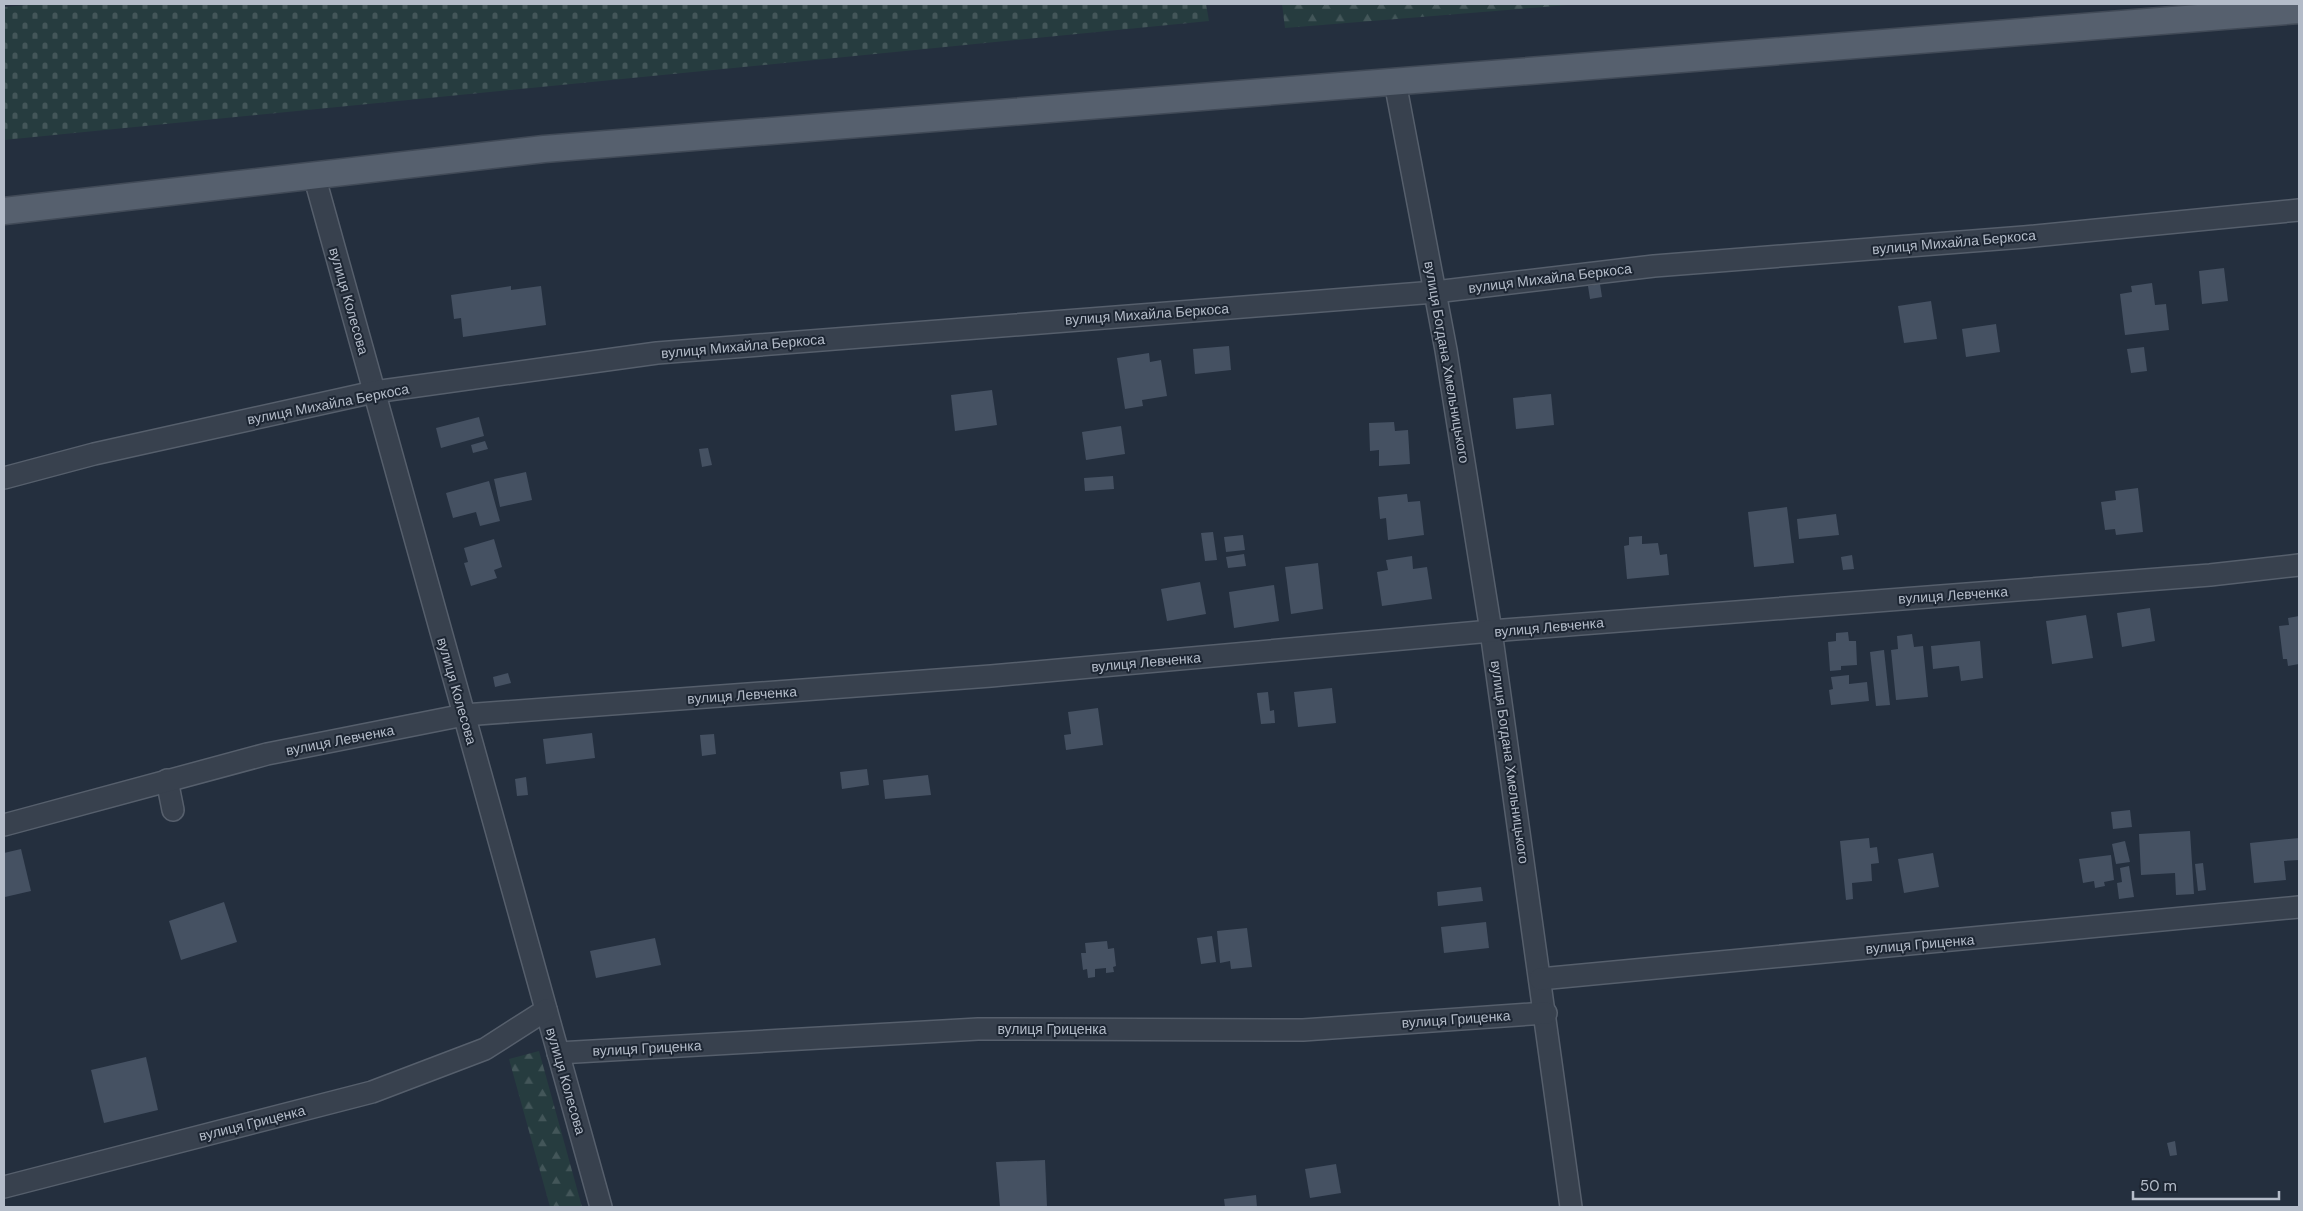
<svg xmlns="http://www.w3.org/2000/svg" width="2303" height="1211" viewBox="0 0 2303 1211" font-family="'DM Sans',sans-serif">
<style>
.forest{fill:url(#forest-firs)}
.cemetery{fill:url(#cemetery-stones)}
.building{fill:#455162}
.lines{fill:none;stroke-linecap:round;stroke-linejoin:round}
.minor-casing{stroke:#565f6c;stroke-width:24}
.major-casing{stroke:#414a57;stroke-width:29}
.minor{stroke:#38414e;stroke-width:21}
.major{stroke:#56606e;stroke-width:26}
.labels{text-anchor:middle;stroke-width:4;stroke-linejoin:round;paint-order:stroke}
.street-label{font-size:14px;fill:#b4bcc9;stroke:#1d2633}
</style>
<defs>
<pattern id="forest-firs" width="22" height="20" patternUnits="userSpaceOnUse" patternTransform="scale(1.25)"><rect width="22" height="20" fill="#263c3f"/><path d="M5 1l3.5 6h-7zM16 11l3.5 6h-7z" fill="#435659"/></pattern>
<pattern id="cemetery-stones" width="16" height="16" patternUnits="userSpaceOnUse" patternTransform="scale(1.25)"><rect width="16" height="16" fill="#263c3f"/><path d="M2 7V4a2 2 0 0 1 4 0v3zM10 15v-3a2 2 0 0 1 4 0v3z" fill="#435659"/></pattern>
</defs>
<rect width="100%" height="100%" fill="#242f3e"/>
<g class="forest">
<polygon points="1282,4 1581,4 1285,28"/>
<polygon points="539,1051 582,1207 550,1207 509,1059"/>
</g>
<polygon class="cemetery" points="38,4 1206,4 1209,21 4,140 4,7"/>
<g class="building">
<polygon points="2224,268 2228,301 2202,304 2199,271"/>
<polygon points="2152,283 2155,305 2166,304 2169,330 2125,335 2120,294 2132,292 2131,286"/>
<polygon points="1600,284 1602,297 1590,299 1588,286"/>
<polygon points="511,286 511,290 541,286 546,325 463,337 461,318 454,319 451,295"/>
<polygon points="1931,301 1937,339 1904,343 1898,306"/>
<polygon points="1996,324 2000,352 1966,357 1962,329"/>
<polygon points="1229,346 1231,370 1195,374 1193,349"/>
<polygon points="2144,347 2147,371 2131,373 2127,349"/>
<polygon points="1149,353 1150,362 1161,360 1167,396 1142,400 1143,406 1125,409 1117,358"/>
<polygon points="992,390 997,425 955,431 951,395"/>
<polygon points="1551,394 1554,425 1516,429 1513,398"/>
<polygon points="479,417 484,436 441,448 436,428"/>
<polygon points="1394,422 1395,431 1408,430 1410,464 1379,466 1379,450 1370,451 1369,423"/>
<polygon points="1121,426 1125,454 1086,460 1082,432"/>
<polygon points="485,441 488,449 473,453 471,445"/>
<polygon points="708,448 712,465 702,467 699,449"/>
<polygon points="526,472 532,500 500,507 494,479"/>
<polygon points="1113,476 1114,489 1085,491 1084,478"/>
<polygon points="489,481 500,521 480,526 476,512 453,518 446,493"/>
<polygon points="2138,488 2143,532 2116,535 2115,529 2105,530 2101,502 2116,500 2115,491"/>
<polygon points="1407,494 1408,502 1420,501 1424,535 1388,540 1386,518 1380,519 1378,497"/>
<polygon points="1787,507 1794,563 1754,567 1748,512"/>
<polygon points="1836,514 1839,535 1799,539 1797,519"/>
<polygon points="1213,532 1217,560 1205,561 1201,533"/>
<polygon points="1243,535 1245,550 1226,552 1224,537"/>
<polygon points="1642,536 1642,544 1658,543 1660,555 1667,554 1669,575 1627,579 1624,546 1629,545 1629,537"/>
<polygon points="494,539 502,567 494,570 497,578 471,586 464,563 468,562 464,548"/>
<polygon points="1244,554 1246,566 1228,568 1226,557"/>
<polygon points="1852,555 1854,569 1843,570 1841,557"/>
<polygon points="1412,556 1413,569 1427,567 1432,599 1382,606 1377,572 1388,570 1386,560"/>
<polygon points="1318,563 1323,609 1291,614 1285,567"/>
<polygon points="1200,582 1206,614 1167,621 1161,589"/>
<polygon points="1274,585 1279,621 1234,628 1229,592"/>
<polygon points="2150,608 2155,641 2122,647 2117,613"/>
<polygon points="2086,615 2093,658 2052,664 2046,621"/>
<polygon points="2299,616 2299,664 2288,666 2287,659 2283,659 2279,626 2289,625 2288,618"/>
<polygon points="1848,632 1849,641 1856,641 1857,665 1841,666 1841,670 1830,671 1828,642 1836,641 1836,633"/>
<polygon points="1912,634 1914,647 1923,646 1928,697 1896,700 1891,650 1898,649 1897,636"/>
<polygon points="1980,641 1983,678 1961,681 1959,666 1933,669 1931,646"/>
<polygon points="1884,650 1890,705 1876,706 1870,652"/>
<polygon points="508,673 511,683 495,687 493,677"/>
<polygon points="1849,675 1849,684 1867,682 1869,701 1831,705 1829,690 1833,689 1831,677"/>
<polygon points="1332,688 1336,723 1298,727 1294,692"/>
<polygon points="1268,692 1270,711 1274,710 1275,723 1261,724 1257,693"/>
<polygon points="1098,708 1103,745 1066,750 1064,735 1071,734 1068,712"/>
<polygon points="592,733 595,758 546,764 543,739"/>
<polygon points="714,734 716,754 702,756 700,735"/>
<polygon points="867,769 869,785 842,789 840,772"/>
<polygon points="928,775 931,795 885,799 883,780"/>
<polygon points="526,777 528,795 517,796 515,779"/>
<polygon points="2130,810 2132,827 2113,829 2111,812"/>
<polygon points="2190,831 2194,894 2176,895 2175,873 2141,875 2139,834"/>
<polygon points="1869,838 1870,848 1877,847 1879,863 1871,864 1872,881 1852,883 1853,899 1846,900 1840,841"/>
<polygon points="2299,838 2299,860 2284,861 2286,880 2254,883 2250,843"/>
<polygon points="2125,841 2130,862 2116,864 2112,844"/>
<polygon points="21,849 31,891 5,897 4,853"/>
<polygon points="1933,853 1939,887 1904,893 1898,859"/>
<polygon points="2111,855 2114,880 2104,882 2105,886 2095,888 2094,881 2083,883 2079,859"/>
<polygon points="2203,863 2206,890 2198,891 2195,864"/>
<polygon points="2129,866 2134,897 2119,899 2117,883 2122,882 2120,868"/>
<polygon points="1481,887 1483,901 1438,906 1437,892"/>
<polygon points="224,902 237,942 181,960 169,921"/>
<polygon points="1486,922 1489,948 1444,953 1441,927"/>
<polygon points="1247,928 1252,967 1231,969 1230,961 1220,963 1217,931"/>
<polygon points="1212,936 1216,962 1201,964 1197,938"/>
<polygon points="655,938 661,965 596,978 590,951"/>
<polygon points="1107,941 1108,949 1114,948 1116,966 1113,967 1114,972 1106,973 1106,968 1095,969 1095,977 1088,978 1087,969 1083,970 1081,953 1086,953 1085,943"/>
<polygon points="146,1057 158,1110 104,1123 91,1070"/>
<polygon points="2175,1141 2177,1155 2170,1156 2167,1143"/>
<polygon points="1045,1160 1047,1207 1000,1207 996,1162"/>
<polygon points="1336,1164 1341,1193 1310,1198 1305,1169"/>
<polygon points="1256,1195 1257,1207 1225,1207 1224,1199"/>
</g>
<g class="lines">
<g class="minor-casing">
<g id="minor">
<polyline points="1395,82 1446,350 1491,631 1571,1207"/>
<polyline points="314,175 601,1207"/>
<polyline points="4,478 94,454 374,392 657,353 1435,292 1654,266 2024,237 2299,210"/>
<polyline points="167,780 173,810"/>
<polyline points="4,825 267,754 464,715 991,676 1491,631 2210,575 2299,565"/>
<polyline points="1540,979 2299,907"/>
<polyline points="558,1053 978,1029 1303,1030 1546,1013"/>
<polyline points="4,1187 372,1092 485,1049 546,1010"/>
</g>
</g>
<g class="major-casing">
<polyline id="major" points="4,211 544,149 2299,10"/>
</g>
<use href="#minor" class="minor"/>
<use href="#major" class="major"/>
</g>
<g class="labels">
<g class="street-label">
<text transform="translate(1954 242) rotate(-5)" y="5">вулиця Михайла Беркоса</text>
<text transform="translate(1550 278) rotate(-7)" y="5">вулиця Михайла Беркоса</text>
<text transform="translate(349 301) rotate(74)" y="5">вулиця Колесова</text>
<text transform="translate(1147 314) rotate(-4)" y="5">вулиця Михайла Беркоса</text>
<text transform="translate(743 346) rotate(-5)" y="5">вулиця Михайла Беркоса</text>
<text transform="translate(1447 362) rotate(80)" y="5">вулиця Богдана Хмельницького</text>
<text transform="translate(328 404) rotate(-11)" y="5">вулиця Михайла Беркоса</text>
<text transform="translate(1953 595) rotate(-4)" y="5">вулиця Левченка</text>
<text transform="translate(1549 627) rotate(-5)" y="5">вулиця Левченка</text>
<text transform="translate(1146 662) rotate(-5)" y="5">вулиця Левченка</text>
<text transform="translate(457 691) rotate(74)" y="5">вулиця Колесова</text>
<text transform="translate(742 695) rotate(-4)" y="5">вулиця Левченка</text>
<text transform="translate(340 740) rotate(-11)" y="5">вулиця Левченка</text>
<text transform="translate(1510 762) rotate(82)" y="5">вулиця Богдана Хмельницького</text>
<text transform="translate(1920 944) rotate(-5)" y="5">вулиця Гриценка</text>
<text transform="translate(1456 1019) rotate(-4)" y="5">вулиця Гриценка</text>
<text x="1052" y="1034">вулиця Гриценка</text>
<text transform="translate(647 1048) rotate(-3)" y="5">вулиця Гриценка</text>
<text transform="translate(566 1081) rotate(74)" y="5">вулиця Колесова</text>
<text transform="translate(252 1123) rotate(-14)" y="5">вулиця Гриценка</text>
</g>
</g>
<rect width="2303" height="1211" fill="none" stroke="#b4bcc9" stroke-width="10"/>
<path d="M2133 1191v8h146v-8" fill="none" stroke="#b4bcc9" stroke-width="2.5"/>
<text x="2140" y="1191" font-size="15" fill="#b4bcc9" stroke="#1d2633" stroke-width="4" paint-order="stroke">50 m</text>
</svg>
